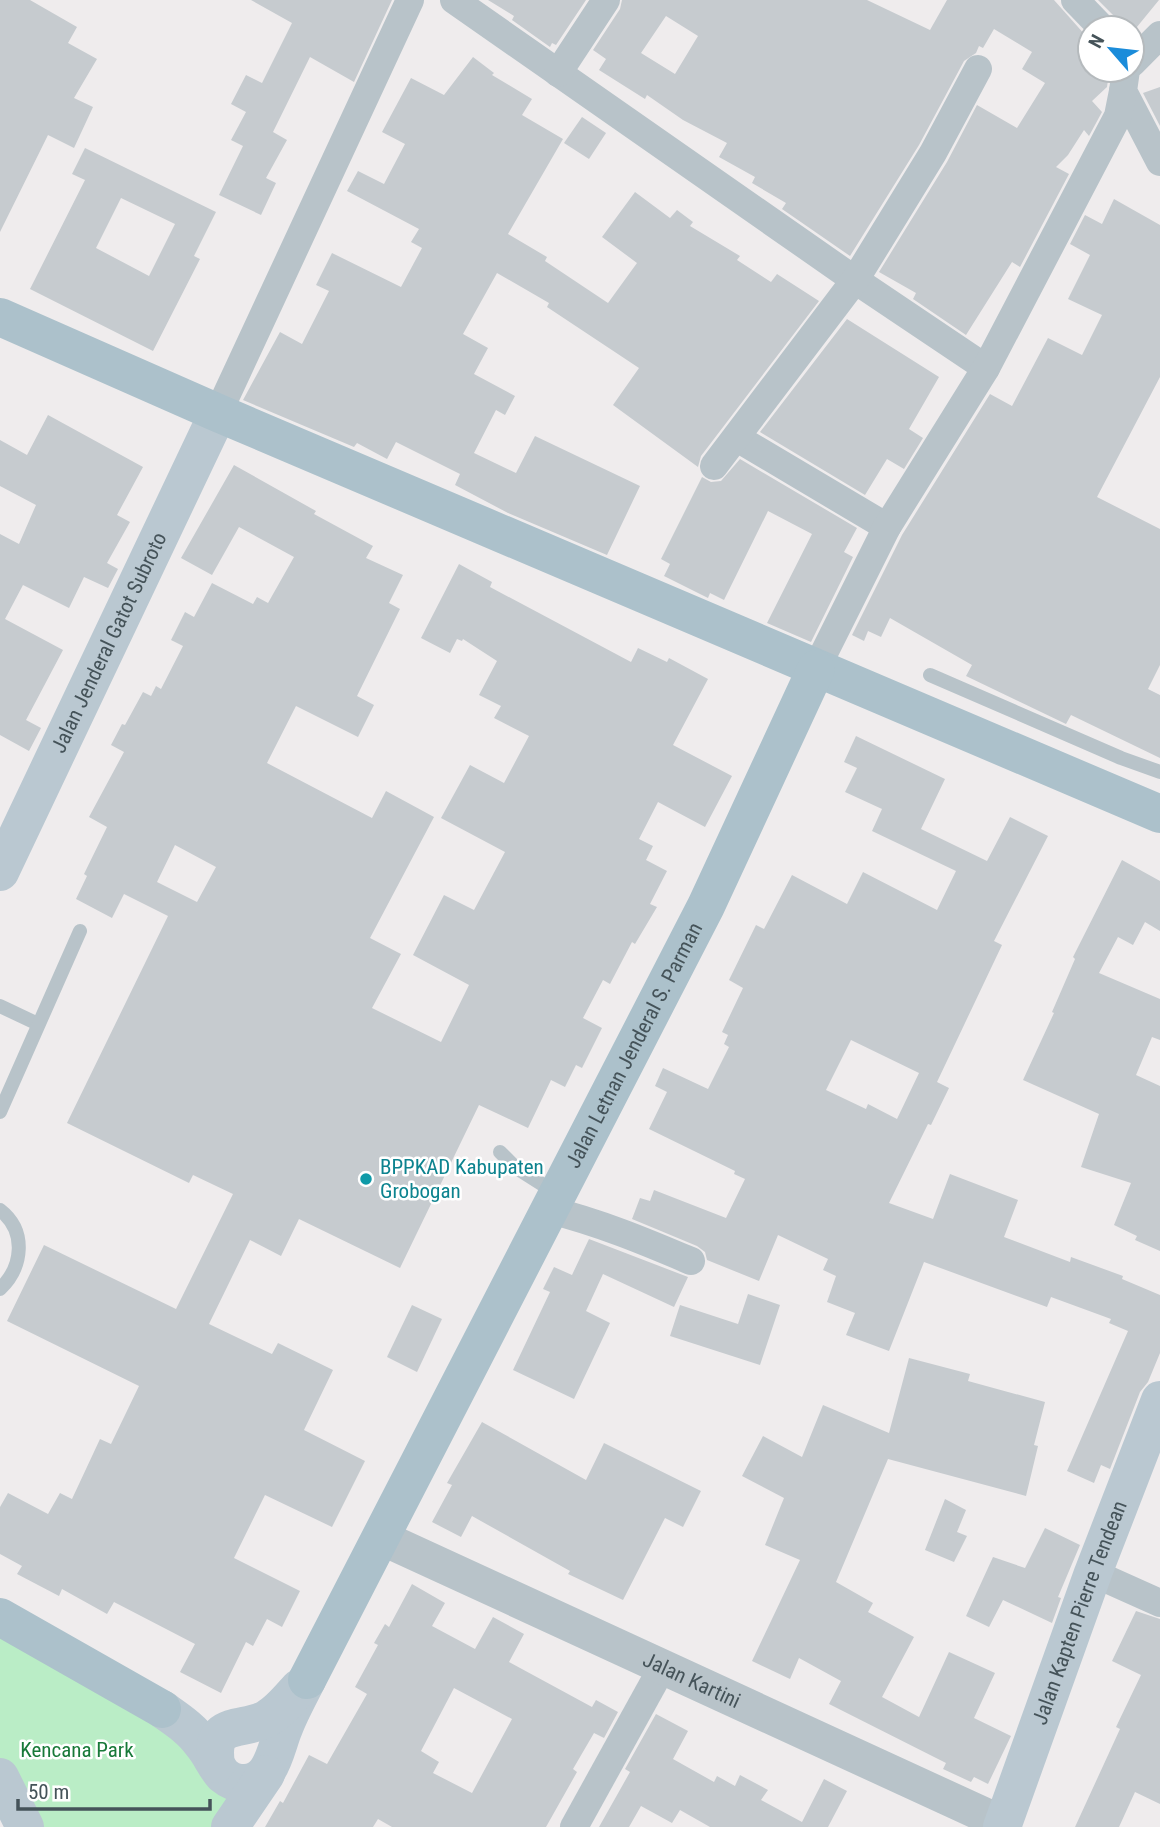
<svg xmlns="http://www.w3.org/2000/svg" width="1160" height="1827" viewBox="0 0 1160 1827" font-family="'Roboto Condensed',sans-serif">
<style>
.green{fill:#baedc6}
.building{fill:#c6cbcf;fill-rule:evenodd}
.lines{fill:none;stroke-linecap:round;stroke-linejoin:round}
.service{stroke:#b8c3c9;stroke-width:14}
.minor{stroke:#b8c3c9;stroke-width:28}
.tertiary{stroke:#b8c3c9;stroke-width:35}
.secondary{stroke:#bac8d1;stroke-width:38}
.primary{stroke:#acc1cb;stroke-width:38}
.culture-dot{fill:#0f9aa8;stroke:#fff;stroke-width:2.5}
.labels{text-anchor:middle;stroke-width:5;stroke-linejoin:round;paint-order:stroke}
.street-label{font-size:21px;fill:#455359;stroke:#fff}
.culture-label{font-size:21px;fill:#0d838f;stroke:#fff;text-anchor:start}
.park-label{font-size:21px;fill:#187939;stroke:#fff}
</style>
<rect width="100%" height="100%" fill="#efeced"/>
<polygon class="green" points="0,1617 162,1709 227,1792 225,1827 27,1827 0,1772"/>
<g class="building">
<polygon points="0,0 30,0 77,27 68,43 97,59 74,98 93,107 74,148 48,135 0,232"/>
<polygon points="251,0 392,0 354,82 310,57 273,132 287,140 266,178 276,183 261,215 219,195 243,146 231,140 246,112 231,104 246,75 262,83 292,23"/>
<polygon points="488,0 586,0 556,45 552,43 550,47 512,20 514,16"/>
<path d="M622,0H867L930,30L947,0H1054L1086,36L1078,47L1090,61V70H1099L1108,80L1107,87L1092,101L1102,112L1089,136L1084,130L1068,155L1056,167L1069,174L1020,267L1012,262L966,335L913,299L916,293L879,272L947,162L977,105L1017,128L1045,83L1022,69L1032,52L994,29L983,48L979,46L976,53L964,61L919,145L850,256L782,209L786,203L752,183L755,177L719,157L727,143L683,120L647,95L645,99L599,70L606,59L593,50L620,9ZM666,16L698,36L675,74L641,53Z"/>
<polygon points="1098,0 1159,0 1132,33 1132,28 1126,28"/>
<polygon points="473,57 494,73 492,75 532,99 522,115 563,139 508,234 547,257 545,261 608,303 637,263 602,237 635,192 670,218 677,210 693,222 690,226 740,256 737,260 771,282 777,274 819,301 701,456 698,467 613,405 639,368 547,307 549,303 497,273 463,334 488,348 474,374 515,396 505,415 496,410 474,453 516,473 535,436 640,486 607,555 508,513 455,485 460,474 396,442 387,459 357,443 354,447 243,400 280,332 302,344 329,291 316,285 332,253 401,287 422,248 411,242 419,229 347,191 358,171 384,184 405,144 382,132 411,78 444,95"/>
<polygon points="1160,87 1160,126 1143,93"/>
<polygon points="582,117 606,133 589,159 564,143"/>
<path d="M85,148L216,212L194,256L200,259L153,351L30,289L85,180L72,174ZM121,198L175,224L149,276L96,248Z"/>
<polygon points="1114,199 1160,225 1160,377 1097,497 1160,529 1160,665 1148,689 1160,695 1160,758 1071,715 1066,724 966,676 972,665 890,618 881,637 868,631 864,641 852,635 902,535 990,394 1012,406 1048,338 1082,355 1102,315 1068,299 1090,255 1070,244 1085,215 1102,224"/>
<polygon points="847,319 939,377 909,429 923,438 904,469 887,459 865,495 760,432"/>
<polygon points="48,415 143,467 117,515 130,522 107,563 118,569 108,588 84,577 69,608 23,585 5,619 63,650 26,720 41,728 29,751 0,735 0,534 19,544 36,505 0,486 0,440 27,455"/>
<polygon points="740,459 857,528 844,552 853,557 811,642 767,623 812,534 768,511 724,600 710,593 708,598 664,576 670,564 661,559 702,477 711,482 721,481"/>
<path d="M234,465L316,511L314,514L373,546L366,558L403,575L389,603L400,609L357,696L374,705L358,737L296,706L267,763L372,818L386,791L434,817L370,938L401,954L372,1008L441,1042L469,985L413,955L444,895L474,910L505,852L441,818L470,765L504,783L529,736L494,718L501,706L479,695L497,661L463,639L462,641L457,639L450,653L421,638L459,564L492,582L490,587L631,662L638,648L667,662L669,658L708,679L673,745L732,776L705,827L658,802L639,839L653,846L646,860L667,871L650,904L657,907L635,944L632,942L610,984L603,980L583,1018L602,1028L582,1068L576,1065L565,1087L551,1080L528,1128L479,1105L400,1268L299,1219L281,1256L250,1240L209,1324L272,1354L278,1343L333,1370L304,1430L365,1461L332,1527L265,1495L234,1558L300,1591L282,1627L267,1619L253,1646L246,1642L221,1693L180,1672L195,1644L114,1602L107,1614L62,1589L59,1596L17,1574L22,1566L0,1554V1507L8,1493L48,1514L60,1493L72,1499L100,1439L111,1444L139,1386L7,1321L44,1245L176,1309L233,1194L193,1175L189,1183L67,1123L168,916L124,894L112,918L76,899L87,876L84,874L107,827L89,817L124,752L111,745L122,724L125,725L143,692L151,696L156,686L161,689L183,646L171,640L185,612L194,617L212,583L253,604L257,597L268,603L294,557L239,527L212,575L181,558ZM175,845L216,867L197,902L157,882Z"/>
<path d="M856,736L945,779L921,829L987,861L1010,817L1048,836L994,941L1002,945L937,1082L949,1088L931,1125L928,1124L889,1203L933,1219L950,1174L1018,1200L1004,1237L1070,1262L1071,1257L1123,1276L1122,1279L1160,1295V1353L1148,1382L1140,1392L1110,1469L1101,1465L1094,1483L1067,1471L1128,1331L1109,1323L1111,1319L1051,1297L1047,1307L924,1262L889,1351L846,1335L855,1313L827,1302L836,1276L823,1270L828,1259L778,1235L759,1281L707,1260L705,1252L697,1246L632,1219L640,1198L650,1201L654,1190L726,1218L745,1179L734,1174L735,1171L649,1129L667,1092L655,1086L663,1068L708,1089L729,1047L724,1044L728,1035L722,1032L743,988L729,980L756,925L764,929L792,875L847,904L863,872L937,910L956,871L872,831L882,809L845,792L857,768L844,762ZM851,1040L919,1073L897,1119L868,1104L866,1109L826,1090Z"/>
<polygon points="1122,860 1160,881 1160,931 1145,922 1133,945 1118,937 1099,973 1160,999 1160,1040 1152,1037 1136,1075 1160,1086 1160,1251 1135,1240 1137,1236 1114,1225 1131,1183 1081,1167 1099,1114 1023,1080 1054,1013 1052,1012 1075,959 1073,957"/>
<polygon points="589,1239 688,1277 674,1307 603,1274 586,1311 610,1323 574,1399 513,1370 550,1292 543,1289 554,1267 572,1275"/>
<polygon points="748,1294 780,1305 760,1365 670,1336 680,1305 738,1324"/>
<polygon points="412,1305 442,1319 417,1372 387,1357"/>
<polygon points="909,1358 970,1374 968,1381 1045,1402 1034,1445 1038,1446 1026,1496 888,1459 836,1582 873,1603 868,1612 914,1637 882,1697 919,1717 949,1652 995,1673 974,1718 1011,1736 988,1784 974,1777 971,1782 943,1769 946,1763 829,1704 841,1681 799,1658 790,1679 752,1661 800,1560 765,1545 784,1498 742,1476 763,1436 802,1457 823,1405 889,1433"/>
<polygon points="482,1422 586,1480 604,1443 701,1491 683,1527 665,1518 623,1600 568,1574 570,1571 472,1516 461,1537 432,1522 452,1485 447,1483"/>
<polygon points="945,1499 966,1510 957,1532 967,1536 954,1562 925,1550"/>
<polygon points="1045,1528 1080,1545 1058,1597 1061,1598 1052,1623 1003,1600 989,1627 966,1616 993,1557 1025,1568"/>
<path d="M412,1584L445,1603L432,1626L475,1649L493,1617L524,1634L509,1662L592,1707L596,1700L618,1712L604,1738L594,1733L573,1769L577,1772L546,1827H392L378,1819L373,1827H265L280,1801L283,1803L309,1755L327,1764L367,1694L355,1687L378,1645L374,1643L385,1624L389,1627ZM454,1688L512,1719L472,1793L433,1773L439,1762L421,1751Z"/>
<polygon points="1136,1611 1160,1619 1160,1804 1135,1792 1119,1827 1075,1827 1120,1729 1116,1727 1141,1675 1112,1661"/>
<polygon points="656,1714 688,1731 673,1759 714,1782 717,1776 735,1786 740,1775 768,1790 761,1800 802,1822 824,1779 847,1791 828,1827 710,1827 680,1810 672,1823 641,1806 629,1827 599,1827 630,1772 625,1769"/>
</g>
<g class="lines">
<g class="service">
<polyline points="930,675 1121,758 1160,772"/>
<polyline points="0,1006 38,1024"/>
<polyline points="0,1112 80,931"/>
<polyline points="500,1152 515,1167 556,1193"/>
<path d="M0,1210C27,1231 23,1267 0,1289"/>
</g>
<g class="minor">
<polyline points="454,0 855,280 986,368"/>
<polyline points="1075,0 1102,28"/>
<polyline points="1132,63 1160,35"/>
<polyline points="1126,70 1123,91 1160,162"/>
<polyline points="558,73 606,0"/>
<polyline points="218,413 410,0"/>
<polyline points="737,438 887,527"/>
<polyline points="714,466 855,280 933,153 978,69"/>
<polyline points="816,669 887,527 986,368 1118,116 1123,91"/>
<path d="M549,1210C598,1222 644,1241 691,1261"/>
<polyline points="1093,1573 1160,1603"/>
<polyline points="574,1827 663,1666"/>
</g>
<path class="tertiary" id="s1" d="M380,1537L1004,1824"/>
<g class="secondary">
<path id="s2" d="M0,872L218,413"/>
<path d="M162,1709C176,1719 192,1729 202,1744C210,1753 215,1766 223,1775C229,1780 235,1783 242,1783C272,1785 275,1749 284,1728C290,1712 299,1696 307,1680"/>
<path d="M216,1764C209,1719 241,1732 266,1719C279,1712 289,1699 299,1688"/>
<polyline points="0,1777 25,1827"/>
<polyline points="230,1827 266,1774"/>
<path id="s3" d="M1002,1827L1093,1573L1160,1400"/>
</g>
<g class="primary">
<polyline points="0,317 218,413 1160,814"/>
<polyline points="0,1617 162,1709"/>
<path id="s4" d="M307,1680L706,906L816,669"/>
</g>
</g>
<circle class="culture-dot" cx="366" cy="1179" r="7"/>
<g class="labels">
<g class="street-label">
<text dy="7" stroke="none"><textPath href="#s2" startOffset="254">Jalan Jenderal Gatot Subroto</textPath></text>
<text dy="7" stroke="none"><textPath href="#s4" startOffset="714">Jalan Letnan Jenderal S. Parman</textPath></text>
<text dy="7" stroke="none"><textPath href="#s3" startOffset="228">Jalan Kapten Pierre Tendean</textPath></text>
<text dy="7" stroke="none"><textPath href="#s1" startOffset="343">Jalan Kartini</textPath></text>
</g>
<g class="culture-label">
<text x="380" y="1174">BPPKAD Kabupaten<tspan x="380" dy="24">Grobogan</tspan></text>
</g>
<g class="park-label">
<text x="77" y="1757">Kencana Park</text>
</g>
</g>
<g transform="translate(1111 49) rotate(298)"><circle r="33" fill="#ffffff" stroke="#b5babd" stroke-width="2"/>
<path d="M0-5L12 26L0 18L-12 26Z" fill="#1b8cda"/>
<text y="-10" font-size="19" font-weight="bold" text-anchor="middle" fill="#455359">N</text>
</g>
<path d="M18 1799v10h192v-10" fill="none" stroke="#455359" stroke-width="3.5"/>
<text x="28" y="1799" font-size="21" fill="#455359" stroke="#ffffff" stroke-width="5" paint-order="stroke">50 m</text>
</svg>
